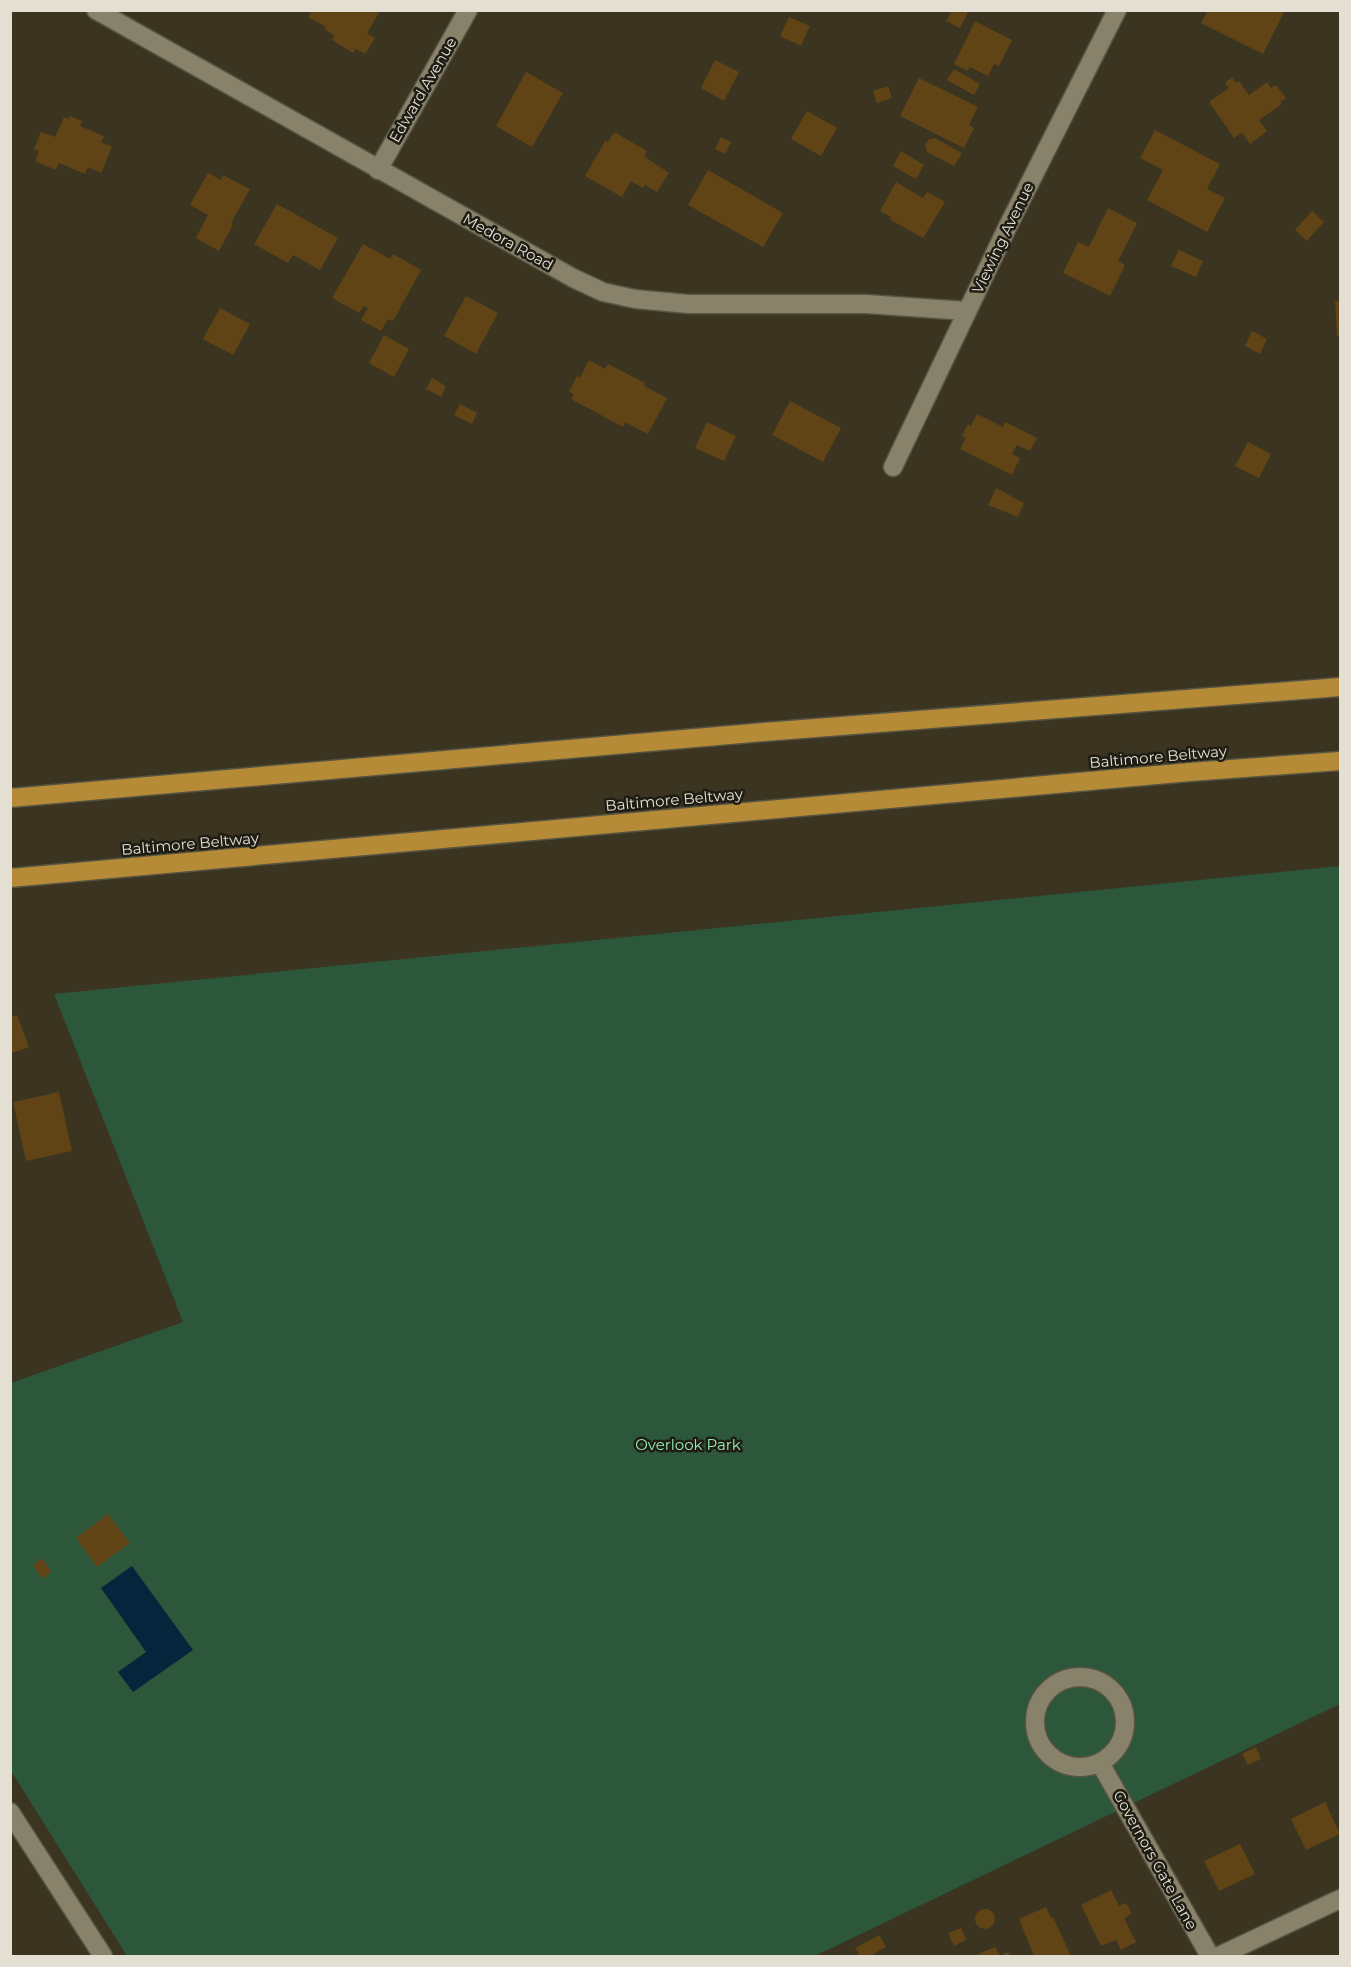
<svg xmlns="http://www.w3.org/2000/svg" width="1351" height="1967" viewBox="0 0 1351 1967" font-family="Montserrat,sans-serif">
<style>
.green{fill:#2c573b}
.water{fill:#06243b}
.building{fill:#614415}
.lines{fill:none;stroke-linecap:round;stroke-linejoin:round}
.minor-casing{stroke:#575341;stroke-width:21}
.highway-casing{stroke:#575341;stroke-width:21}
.minor{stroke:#88826b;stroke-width:18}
.highway{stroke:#b58b38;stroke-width:18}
.labels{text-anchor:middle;stroke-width:5;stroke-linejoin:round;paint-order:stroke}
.street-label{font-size:15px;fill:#e3e0d3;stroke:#1e1c13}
.park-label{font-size:15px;fill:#93edb0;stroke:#1e1c13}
</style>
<rect width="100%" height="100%" fill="#3a3420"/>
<polygon class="green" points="1340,866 1340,1704 815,1956 127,1956 11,1771 11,1383 183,1322 54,994"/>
<polygon class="water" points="132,1566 193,1650 133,1692 118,1672 146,1652 101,1588"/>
<g class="building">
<polygon points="312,10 380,11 367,33 375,38 365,54 356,49 353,53 332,40 335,36 324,29 326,27 308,17"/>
<polygon points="952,10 969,10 960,28 946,21"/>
<polygon points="1208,10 1285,10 1263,54 1201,23"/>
<polygon points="789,17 810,26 801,46 780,36"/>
<polygon points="975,21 1012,40 999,66 994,64 988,76 970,67 968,71 954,64"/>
<polygon points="715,60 739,72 724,101 701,88"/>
<polygon points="954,69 980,84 974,95 947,80"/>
<polygon points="526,72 563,93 532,147 496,126"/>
<polygon points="1232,77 1236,83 1239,81 1249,95 1267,82 1271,88 1276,85 1286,98 1280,102 1282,104 1259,120 1267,131 1250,144 1242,133 1234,138 1209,102 1229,88 1225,83"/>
<polygon points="919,78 978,107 969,125 974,128 964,148 900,116"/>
<polygon points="888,86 892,98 877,103 873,91"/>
<polygon points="807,111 837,128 821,156 791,139"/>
<polygon points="70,116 82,121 80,126 104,136 101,142 112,147 101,173 88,167 85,174 59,163 56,170 35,161 39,151 34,149 41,132 55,137 64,117 68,119"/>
<polygon points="1155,130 1220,164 1207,189 1225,198 1207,232 1147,200 1163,170 1140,158"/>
<polygon points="614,132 647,151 644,156 669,173 657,192 645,185 643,188 631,181 622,197 585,176 605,141 608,142"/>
<polygon points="721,137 731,142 725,154 715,149"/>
<polygon points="935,138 962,153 954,166 927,152 925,145 929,139"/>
<polygon points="901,151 924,165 916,179 893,166"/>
<polygon points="708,170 783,213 763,247 688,205"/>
<polygon points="208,173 221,180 223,175 250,189 231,223 233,225 219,251 196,238 208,215 190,205"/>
<polygon points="896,182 923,198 927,192 945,202 923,238 889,219 891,217 880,211"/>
<polygon points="277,204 338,238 320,270 293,255 288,263 254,244"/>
<polygon points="1108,208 1137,223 1118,261 1125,265 1110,296 1063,273 1078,242 1089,247"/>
<polygon points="1312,211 1324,222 1307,241 1295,230"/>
<polygon points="363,244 390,259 393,254 421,270 393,321 388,319 381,331 361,320 368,308 364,306 359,313 332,298"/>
<polygon points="1179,250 1203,261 1196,277 1171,266"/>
<polygon points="466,296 498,313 476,354 444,336"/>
<polygon points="1335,301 1340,301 1340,336 1337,336"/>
<polygon points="220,308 250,324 233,355 203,339"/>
<polygon points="1252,331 1267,339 1260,354 1245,346"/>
<polygon points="384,335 409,349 394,377 369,363"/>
<polygon points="589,360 605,369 608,364 645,383 644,386 667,398 648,434 625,422 623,427 571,399 574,394 569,392 577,376 580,378"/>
<polygon points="432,378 446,386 441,397 426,389"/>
<polygon points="790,401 841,428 823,462 772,435"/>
<polygon points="460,404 477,413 472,424 454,415"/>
<polygon points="977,414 1003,427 1005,422 1037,438 1030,451 1017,445 1012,454 1020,458 1012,475 960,449 966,438 962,436 968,424 971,426"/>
<polygon points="707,422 736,436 724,461 695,448"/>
<polygon points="1248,442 1271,454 1259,478 1235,466"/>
<polygon points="996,488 1024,503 1018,517 988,505"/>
<polygon points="17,1015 29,1047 10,1054 10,1018"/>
<polygon points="59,1092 72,1151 26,1161 13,1102"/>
<polygon points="108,1514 130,1543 97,1567 76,1538"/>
<polygon points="42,1558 51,1572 42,1579 33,1565"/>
<polygon points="1256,1747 1261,1759 1248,1765 1242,1754"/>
<polygon points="1325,1802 1340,1834 1306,1850 1291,1819"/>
<polygon points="1240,1844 1255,1874 1219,1891 1204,1861"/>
<polygon points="1111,1890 1119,1906 1126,1903 1132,1914 1124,1918 1136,1942 1121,1950 1116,1940 1101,1946 1081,1905"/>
<polygon points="1046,1907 1051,1918 1053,1917 1071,1956 1034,1956 1019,1919"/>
<circle cx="985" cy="1919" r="10"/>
<polygon points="961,1928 966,1940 954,1946 948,1933"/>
<polygon points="879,1935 886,1947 870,1956 860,1956 855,1948"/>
<polygon points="995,1947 1000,1956 1008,1952 1010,1956 974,1956"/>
</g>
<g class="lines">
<g class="minor-casing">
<g id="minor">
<polyline points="96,10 573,278 603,292 635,299 688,304 866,304 967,311"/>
<polyline points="378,170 468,10"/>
<polyline points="893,467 1008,226 1117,10"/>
<circle cx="1080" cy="1722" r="45"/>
<polyline points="1100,1763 1210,1956"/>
<polyline points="10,1812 103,1956"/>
<polyline points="1219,1956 1340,1899"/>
</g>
</g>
<g class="highway-casing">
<g id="highway">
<polyline points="10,798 764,732 1340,687"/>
<polyline points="10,878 1190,772 1340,761"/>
</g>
</g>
<use href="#minor" class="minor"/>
<use href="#highway" class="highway"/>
</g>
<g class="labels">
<g class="street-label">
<text transform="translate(423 90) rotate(-60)" y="5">Edward Avenue</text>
<text transform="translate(1003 238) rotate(-64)" y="5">Viewing Avenue</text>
<text transform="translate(508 242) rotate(29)" y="5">Medora Road</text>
<text transform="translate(1158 757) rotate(-5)" y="5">Baltimore Beltway</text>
<text transform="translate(674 800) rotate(-5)" y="5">Baltimore Beltway</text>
<text transform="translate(190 844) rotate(-5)" y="5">Baltimore Beltway</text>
<text transform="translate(1155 1860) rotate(61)" y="5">Governors Gate Lane</text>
</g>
<g class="park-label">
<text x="688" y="1450">Overlook Park</text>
</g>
</g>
<rect width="1351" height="1967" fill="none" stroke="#e3e0d3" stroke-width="24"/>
</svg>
